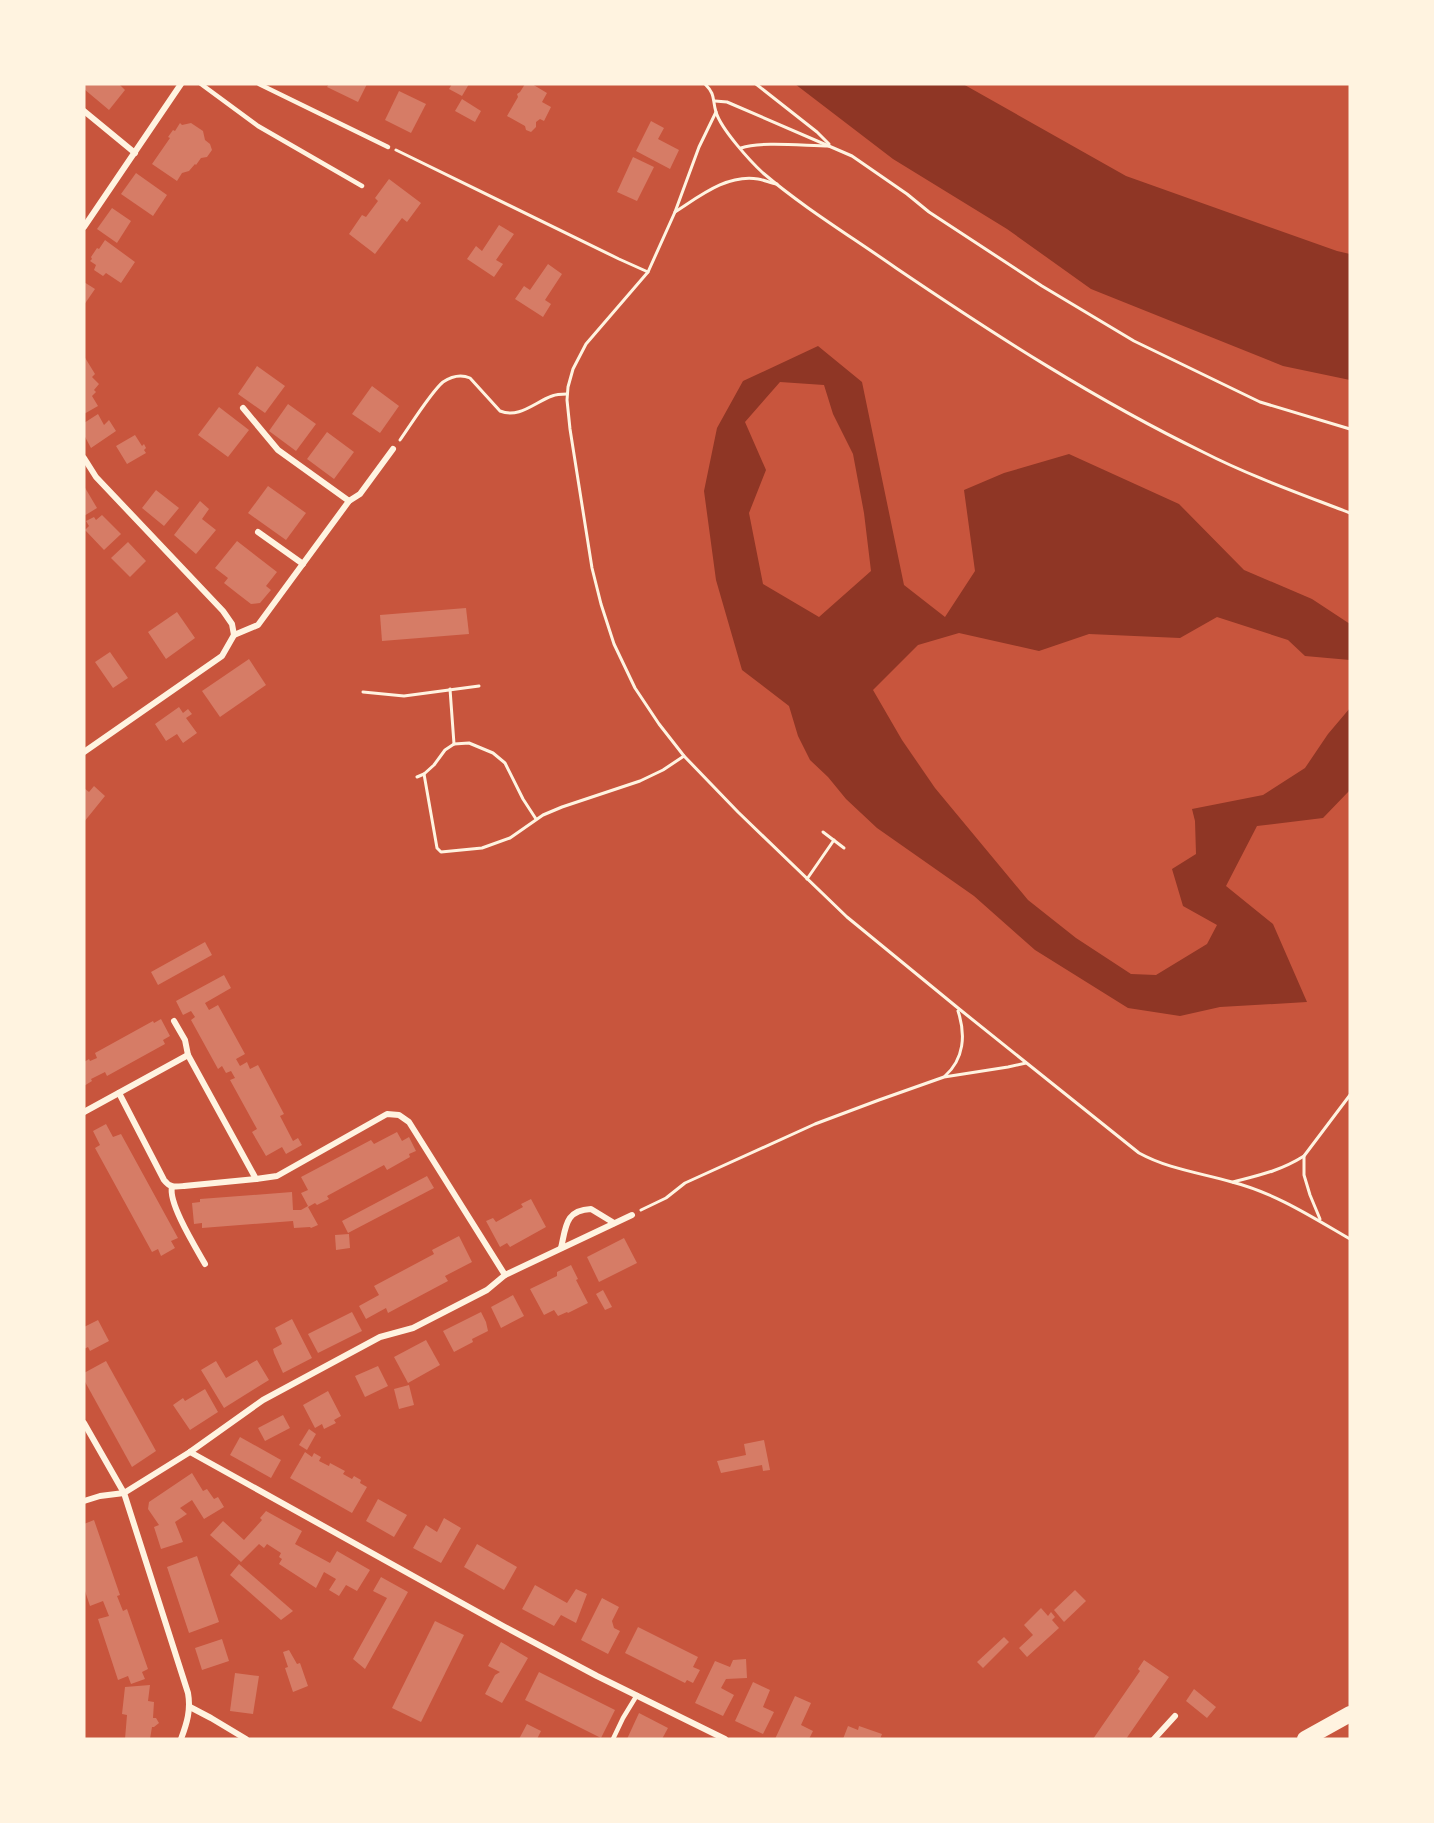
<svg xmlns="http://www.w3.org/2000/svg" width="1434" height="1823" viewBox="0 0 1434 1823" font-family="'Public Sans',sans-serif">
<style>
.water{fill:#8f3625;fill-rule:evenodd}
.building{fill:#d67c66}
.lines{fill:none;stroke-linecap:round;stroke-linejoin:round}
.path{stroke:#fff3e0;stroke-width:3}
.service{stroke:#fff3e0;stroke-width:4.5}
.minor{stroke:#fff3e0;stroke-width:6}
.motorway{stroke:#fff3e0;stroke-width:16}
</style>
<rect width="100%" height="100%" fill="#c8553d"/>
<g class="water">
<polygon points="795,84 963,84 1126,176 1337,251 1350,254 1350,380 1283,366 1091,289 1007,229 893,159"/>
<path d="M818,346L862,382L904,585L945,617L975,571L964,490L1004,473L1069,454L1179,504L1244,570L1312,599L1350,624V660L1305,656L1288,640L1217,617L1180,638L1089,634L1039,651L959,633L918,645L873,690L902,740L935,788L1028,900L1076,938L1131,974L1156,975L1207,944L1217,925L1183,906L1172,869L1196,854L1195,821L1192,809L1263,795L1305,768L1328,734L1350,708V790L1323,818L1257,826L1226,886L1273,924L1307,1002L1220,1007L1180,1016L1128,1008L1035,950L974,896L877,828L846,799L828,777L810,760L798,736L789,706L742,670L716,580L704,491L717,428L743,381ZM780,382L824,385L833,414L853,454L864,513L871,571L819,617L763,584L749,513L766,470L745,422Z"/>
</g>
<g class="building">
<polygon points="84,84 119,84 125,90 109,110 84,89"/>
<polygon points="329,84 367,84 358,102 327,87"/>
<polygon points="452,84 469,84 462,96 449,89"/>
<polygon points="525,84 532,84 547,93 542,102 551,107 544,121 540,119 536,122 536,127 531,132 526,130 525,126 507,116 518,97 517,94 520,92"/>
<polygon points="399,91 426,104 411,133 385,120"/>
<polygon points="462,99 481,111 475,122 455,111"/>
<polygon points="651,121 664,128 658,139 679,150 670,169 636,151"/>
<polygon points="180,123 182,125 191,123 203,131 205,140 210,144 212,150 207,157 201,158 196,165 195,164 189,171 182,173 177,181 152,164 170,138 168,137 173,130 175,131"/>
<polygon points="633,157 654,167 637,201 617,192"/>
<polygon points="136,173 167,195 153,216 121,194"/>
<polygon points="389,179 421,203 407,222 402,218 375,254 349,234 362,215 366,217 378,201 375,198"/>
<polygon points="112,208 131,221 117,243 97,229"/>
<polygon points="499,225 514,234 496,260 503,264 494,277 467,259 476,246 482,251"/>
<polygon points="105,240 135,262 121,283 106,273 103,276 94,270 96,265 90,261 92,259 91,257 97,248 99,249"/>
<polygon points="548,264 562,274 545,300 551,304 543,317 515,299 524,286 530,290"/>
<polygon points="84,282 95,289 84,305"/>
<polygon points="84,356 95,374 92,377 99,384 94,390 96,392 92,396 98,406 84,414"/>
<polygon points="257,366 285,386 265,413 238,394"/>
<polygon points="372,386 399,406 380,433 352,414"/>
<polygon points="288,404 316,424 296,451 269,431"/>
<polygon points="219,407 249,430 228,457 198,435"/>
<polygon points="98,414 104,425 109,420 116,431 91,448 84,435 84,423"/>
<polygon points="327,432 354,452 334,479 307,459"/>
<polygon points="135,435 142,446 144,444 146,448 144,450 146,453 127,464 116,446"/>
<polygon points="84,486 97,508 84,516"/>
<polygon points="268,486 306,513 286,540 248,513"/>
<polygon points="156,490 179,508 164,526 142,508"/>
<polygon points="200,501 209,509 202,519 216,530 196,554 174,535"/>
<polygon points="102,515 121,534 104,550 85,530 89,526 86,521 94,517 96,520"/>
<polygon points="237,541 277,572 266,586 271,590 260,603 251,604 238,594 224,583 228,578 215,568"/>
<polygon points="128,542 146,561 130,577 111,558"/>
<polygon points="466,608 469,634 382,641 380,615"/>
<polygon points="177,612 195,638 166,659 148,632"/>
<polygon points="110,652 128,678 113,688 95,662"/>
<polygon points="249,659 266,685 220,717 202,691"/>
<polygon points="179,707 183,713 188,709 192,714 186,718 197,733 183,743 177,734 166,741 155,724"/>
<polygon points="94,786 105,796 84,822 84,788 89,792"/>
<polygon points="205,942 212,955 158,985 151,972"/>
<polygon points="224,975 231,988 205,1003 209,1010 218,1005 245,1054 236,1059 240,1066 247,1062 250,1069 258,1065 284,1114 280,1116 293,1141 298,1138 302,1145 286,1154 282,1147 266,1156 252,1132 257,1129 230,1080 235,1078 231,1071 226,1073 222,1066 218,1069 191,1020 195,1017 191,1011 183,1015 176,1001"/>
<polygon points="161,1019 170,1036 163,1040 165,1044 107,1076 105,1072 91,1079 92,1081 84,1086 84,1062 89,1059 90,1061 97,1058 95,1053 153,1021 154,1023"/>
<polygon points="106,1124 113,1137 121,1134 178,1238 171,1241 175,1248 161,1256 158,1249 152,1252 95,1148 100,1145 93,1131"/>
<polygon points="397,1132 402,1141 409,1137 416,1151 409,1154 410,1157 387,1170 384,1165 327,1196 329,1199 317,1205 315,1203 308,1207 318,1225 311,1228 310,1227 294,1228 293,1221 202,1228 202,1223 194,1224 192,1203 200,1202 200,1199 292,1192 293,1210 301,1210 308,1206 301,1193 308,1190 301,1177 371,1140 374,1144"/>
<polygon points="427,1176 434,1188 348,1233 342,1221"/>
<polygon points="531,1199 546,1227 510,1247 507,1243 500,1247 486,1221 493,1218 496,1222 523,1207 521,1204"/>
<polygon points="349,1234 350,1248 336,1250 335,1235"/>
<polygon points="459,1236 472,1262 445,1276 448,1281 401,1306 388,1313 386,1308 366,1319 359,1306 379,1295 374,1286 434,1254 432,1250"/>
<polygon points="624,1238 637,1263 599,1282 587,1257"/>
<polygon points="571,1265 578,1279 576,1280 588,1303 568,1313 567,1312 558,1316 554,1310 544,1315 530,1289 557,1276 557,1272"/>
<polygon points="603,1290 612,1307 605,1310 596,1294"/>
<polygon points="513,1295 524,1316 501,1328 491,1307"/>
<polygon points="352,1312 362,1331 318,1353 308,1334"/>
<polygon points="481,1312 486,1322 488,1331 472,1339 473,1342 454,1352 443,1331"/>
<polygon points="292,1319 312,1358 283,1373 274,1353 273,1349 282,1344 275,1328"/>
<polygon points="98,1320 109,1341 90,1351 88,1347 84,1349 84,1327"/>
<polygon points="426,1340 440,1365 408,1383 394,1357"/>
<polygon points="257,1360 269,1380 224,1408 201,1370 216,1361 226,1378"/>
<polygon points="106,1361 156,1451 132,1467 84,1380 84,1373"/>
<polygon points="378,1366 388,1386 365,1397 355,1376"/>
<polygon points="409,1385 414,1405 399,1409 394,1389"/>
<polygon points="205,1389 218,1412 190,1430 173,1405 183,1398 185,1401"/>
<polygon points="328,1391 341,1416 334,1420 336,1423 324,1429 322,1424 315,1428 303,1405"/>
<polygon points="283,1415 290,1428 265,1441 258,1428"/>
<polygon points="309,1429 316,1434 307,1450 299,1445"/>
<polygon points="240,1437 281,1460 271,1478 230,1455"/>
<polygon points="764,1440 770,1470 763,1471 762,1465 721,1473 717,1461 746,1455 744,1444"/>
<polygon points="305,1452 312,1457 314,1453 321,1457 319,1461 329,1466 330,1463 345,1471 343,1474 352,1479 354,1476 361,1480 360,1483 367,1487 352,1513 290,1478"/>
<polygon points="192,1473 203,1491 207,1489 214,1499 218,1497 224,1507 204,1519 192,1500 180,1508 187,1514 175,1522 183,1542 161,1549 154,1527 159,1525 148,1509 149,1502"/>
<polygon points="378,1499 407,1515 394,1537 366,1521"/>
<polygon points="266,1511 302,1531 295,1544 330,1563 337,1551 370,1570 357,1591 346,1585 339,1596 329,1590 336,1579 324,1572 316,1588 279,1564 282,1559 279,1557 281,1553 267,1544 264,1548 259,1544 241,1562 210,1535 223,1521 244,1540 262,1520 260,1518"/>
<polygon points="444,1518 461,1528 441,1563 413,1548 426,1525 437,1532"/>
<polygon points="94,1520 120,1595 117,1596 123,1611 127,1609 148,1669 142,1672 145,1679 131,1684 128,1676 118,1680 98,1619 109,1616 103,1601 90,1606 84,1588 84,1524"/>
<polygon points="477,1544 517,1567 504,1590 464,1567"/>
<polygon points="197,1556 219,1622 189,1633 167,1567"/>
<polygon points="239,1564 293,1611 281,1620 230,1575"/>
<polygon points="381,1577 408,1592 365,1669 353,1659 387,1598 373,1591"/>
<polygon points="535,1585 567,1603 576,1589 587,1594 576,1623 561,1615 554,1626 522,1609"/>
<polygon points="1075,1590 1086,1601 1064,1622 1054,1610"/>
<polygon points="602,1598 619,1607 612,1621 614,1628 620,1631 608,1654 581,1640"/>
<polygon points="1041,1608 1048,1616 1051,1612 1055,1617 1052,1620 1059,1628 1027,1657 1019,1648 1033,1635 1024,1625"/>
<polygon points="435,1621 464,1635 421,1722 392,1708"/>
<polygon points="638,1627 698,1657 693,1667 700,1670 693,1683 687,1680 685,1683 625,1653"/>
<polygon points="1004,1637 1009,1642 983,1668 977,1662"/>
<polygon points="222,1639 229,1661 202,1670 195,1648"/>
<polygon points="501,1642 528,1658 502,1703 485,1694 495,1675 500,1672 488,1666"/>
<polygon points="289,1650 297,1664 300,1663 308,1686 293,1692 285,1668 288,1667 283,1652"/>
<polygon points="746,1659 747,1678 726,1679 721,1688 734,1695 723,1716 695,1703 715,1661 730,1667 733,1660"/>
<polygon points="1144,1660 1169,1677 1126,1739 1093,1739 1140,1671 1138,1669"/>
<polygon points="539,1672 615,1710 601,1738 525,1700"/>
<polygon points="235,1673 259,1676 253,1714 230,1711"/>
<polygon points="753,1682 770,1690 763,1707 774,1712 763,1734 735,1721"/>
<polygon points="150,1685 148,1701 154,1702 153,1718 156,1718 159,1723 154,1727 152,1727 150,1739 125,1739 127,1715 122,1714 125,1687"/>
<polygon points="1194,1689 1216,1707 1207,1718 1186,1701"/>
<polygon points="795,1696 811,1703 801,1725 813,1731 809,1739 775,1739"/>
<polygon points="639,1713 668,1728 662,1739 627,1739"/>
<polygon points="527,1724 541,1731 537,1739 519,1739"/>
<polygon points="848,1726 858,1730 859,1726 882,1734 880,1739 843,1739"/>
</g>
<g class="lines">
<g class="path">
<path d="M705,84C716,95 712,99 716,112C721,129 750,161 763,173C804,208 852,237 896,268C995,335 1096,400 1203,452C1250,476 1301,494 1350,513"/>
<polyline points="756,84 817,132 829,144"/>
<polyline points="715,101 727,102 852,156 907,194 929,212 1042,286 1134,341 1260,402 1350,429"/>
<path d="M716,112L699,147L675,212L648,272L586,344L573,369L568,387L567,400L570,429L592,568L601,604L614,644L635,688L659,724L684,756L738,812L847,917L958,1008L1139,1153C1168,1169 1201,1173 1232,1182C1275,1193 1312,1217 1350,1239"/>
<path d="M741,148C761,141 806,146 829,146"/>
<polyline points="396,150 619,259 648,272"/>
<path d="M675,212C700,196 727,174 758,179C764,180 771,183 777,184"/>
<path d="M400,440C410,426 431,392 443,382C452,376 461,374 470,378L500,411C519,419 535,402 552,396C557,394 562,394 567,394"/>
<polyline points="450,689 454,744"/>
<polyline points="363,692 404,696 479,686"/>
<polyline points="424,774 437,848 441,852 482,848 510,838 543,815 562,807 640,781 663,770 684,756"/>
<polyline points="417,777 424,774 434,765 445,750 454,744 469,743 493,753 505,763 523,799 536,819"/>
<polyline points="823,832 844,848"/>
<polyline points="807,879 834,840"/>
<path d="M945,1076C964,1059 966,1035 958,1011"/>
<path d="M1233,1182C1260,1175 1280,1171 1304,1156"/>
<polyline points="641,1210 666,1198 685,1183 815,1124 879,1100 944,1077 1008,1067 1026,1063"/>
<polyline points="1320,1219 1310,1195 1304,1175 1304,1156 1350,1095"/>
</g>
<g class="service">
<polyline points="201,84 258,126 362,186"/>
<polyline points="259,84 388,147"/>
<polyline points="613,1739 623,1718 637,1695"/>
</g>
<g class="minor">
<polyline points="84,111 135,153"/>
<polyline points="84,227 181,84"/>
<polyline points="243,408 278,450 349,501"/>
<polyline points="84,458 96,477 223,611 232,624 234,635 222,656 84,752"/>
<polyline points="258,532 303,564"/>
<polyline points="234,635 258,625 349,501 360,494 393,449"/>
<polyline points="174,1021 185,1040 188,1055"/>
<path d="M119,1093L164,1180C170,1188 175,1187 184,1186L256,1179"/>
<polyline points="84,1112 188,1055 256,1179 277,1176 387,1114 399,1115 409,1122 505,1275"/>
<path d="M172,1187C168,1203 196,1248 205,1264"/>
<path d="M561,1248C566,1227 565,1210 591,1209L614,1223"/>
<path d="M84,1423L124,1493L188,1693C191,1710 187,1723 181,1739"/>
<polyline points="190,1452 505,1627 597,1676 725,1739"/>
<polyline points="84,1501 100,1496 124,1493 190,1452 263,1400 380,1337 413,1328 487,1290 505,1275 632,1215"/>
<polyline points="190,1707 211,1718 246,1739"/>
<polyline points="1154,1739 1175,1716"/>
</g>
<polyline class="motorway" points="1305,1739 1350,1714"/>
</g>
<rect width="1434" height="1823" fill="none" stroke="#fff3e0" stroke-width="171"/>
</svg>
